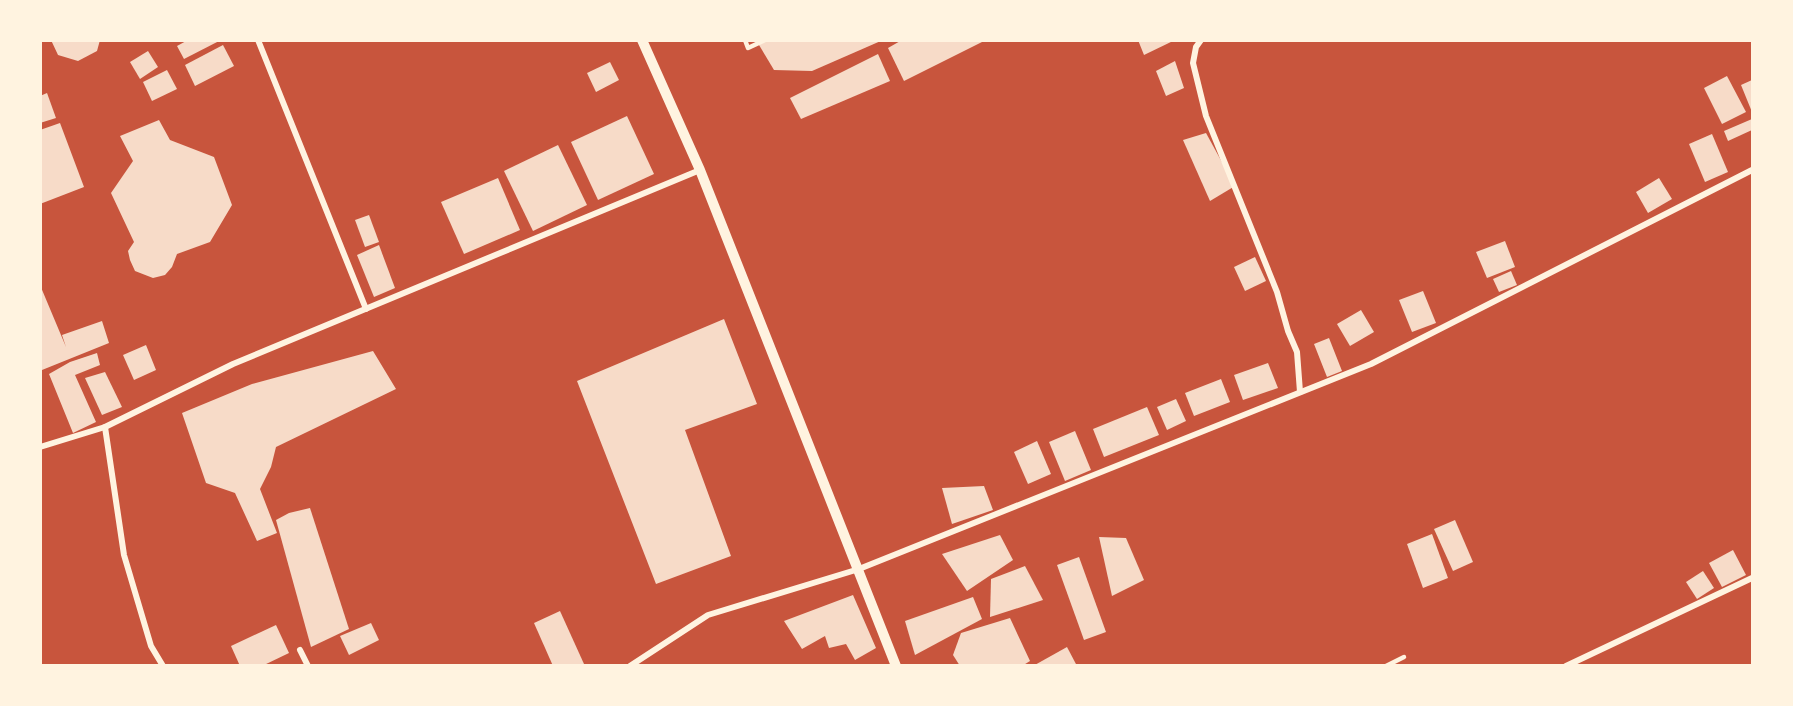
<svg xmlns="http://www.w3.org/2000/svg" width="1793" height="706" viewBox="0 0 1793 706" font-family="Roboto,sans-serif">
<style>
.building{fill:#f7dbc8}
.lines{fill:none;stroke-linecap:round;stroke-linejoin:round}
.service{stroke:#fff3e0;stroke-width:4.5}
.minor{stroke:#fff3e0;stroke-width:6}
.tertiary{stroke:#fff3e0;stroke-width:10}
</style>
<rect width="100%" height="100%" fill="#c8553d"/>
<g class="building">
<polygon points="51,40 100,40 97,51 78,61 58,55"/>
<polygon points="188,40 221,40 184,59 177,46"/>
<polygon points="756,40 883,40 812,71 774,70"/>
<polygon points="902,40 986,40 904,81 888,48"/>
<polygon points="1138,40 1175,40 1144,55"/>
<polygon points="223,45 234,66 195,86 185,65"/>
<polygon points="148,51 158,67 140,79 130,62"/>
<polygon points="878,54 890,81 801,119 790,98"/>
<polygon points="1175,61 1184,88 1166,96 1156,71"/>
<polygon points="610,62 619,80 596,92 587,73"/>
<polygon points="167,70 177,89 152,101 143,82"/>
<polygon points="1727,76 1746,112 1722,124 1704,88"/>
<polygon points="1752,80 1752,112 1741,85"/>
<polygon points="47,93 56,118 40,123 40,96"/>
<polygon points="627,116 654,174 598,200 571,142"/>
<polygon points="1752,119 1752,130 1728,141 1724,131"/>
<polygon points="159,120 170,140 214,157 232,205 210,242 177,254 172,267 165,275 153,278 135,271 130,260 128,251 134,242 111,193 133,161 120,136"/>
<polygon points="60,123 84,187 40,204 40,130"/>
<polygon points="1206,133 1235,186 1210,201 1183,140"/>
<polygon points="1712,134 1728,172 1705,182 1689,144"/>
<polygon points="558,145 587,205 533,231 504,171"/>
<polygon points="498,178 520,230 464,254 441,202"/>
<polygon points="1659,178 1672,199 1648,213 1636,192"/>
<polygon points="369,215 379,242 365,247 355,220"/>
<polygon points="1505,241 1515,267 1487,278 1476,252"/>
<polygon points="379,245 395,288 374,297 357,255"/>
<polygon points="1255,257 1266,281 1245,291 1234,267"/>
<polygon points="1511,271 1517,285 1499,292 1493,279"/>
<polygon points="40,285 66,347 62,335 102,321 109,343 42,370"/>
<polygon points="1423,291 1436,323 1412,332 1399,300"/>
<polygon points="1361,310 1374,332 1350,346 1337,324"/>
<polygon points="724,319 757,404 685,430 731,556 656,584 577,381"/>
<polygon points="1329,338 1342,371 1327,377 1314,344"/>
<polygon points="146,345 156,370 134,380 123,355"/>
<polygon points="373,351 396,389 276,447 271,467 260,489 277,533 257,541 235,493 206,483 182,413 252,384"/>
<polygon points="97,353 100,365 75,375 96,422 73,433 49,374 70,362"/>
<polygon points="1268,363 1278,388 1243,400 1234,375"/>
<polygon points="105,372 122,407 102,415 85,378"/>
<polygon points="1221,379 1230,402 1194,416 1185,393"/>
<polygon points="1176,399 1186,421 1167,430 1157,407"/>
<polygon points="1147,407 1159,435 1104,457 1093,429"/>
<polygon points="1075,431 1091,470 1065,481 1049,442"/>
<polygon points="1037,441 1051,474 1028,484 1014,452"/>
<polygon points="984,486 993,510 952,524 942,488"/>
<polygon points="310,508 349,629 311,647 276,520 289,513"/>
<polygon points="1455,520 1473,562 1453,571 1434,529"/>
<polygon points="1432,534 1448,578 1423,588 1407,544"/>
<polygon points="1000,535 1013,560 967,591 942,554"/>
<polygon points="1099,537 1126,538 1144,580 1112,596"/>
<polygon points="1733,550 1746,575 1722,587 1709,563"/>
<polygon points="1079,557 1106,632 1084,640 1057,565"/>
<polygon points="1025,566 1043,600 990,617 991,579"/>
<polygon points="1703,571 1714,588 1697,599 1686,582"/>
<polygon points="853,595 876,648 855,660 846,644 829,648 825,636 802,649 784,621"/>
<polygon points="973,597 982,619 915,655 905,621"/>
<polygon points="560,611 584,664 581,666 553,666 534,623"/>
<polygon points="1010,618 1030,661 1022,666 960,666 953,655 961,633"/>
<polygon points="371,623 379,640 349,655 340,636"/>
<polygon points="276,625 289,653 262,666 240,666 231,646"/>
<polygon points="1067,647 1077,666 1033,666"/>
</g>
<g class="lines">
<g class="service">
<polyline points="745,40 748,48 765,40"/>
<polyline points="1386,666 1404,657"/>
</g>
<g class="minor">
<polyline points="258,40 366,309"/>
<polyline points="1201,40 1196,47 1193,63 1206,116 1277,292 1288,331 1297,352 1300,392"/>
<polyline points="105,427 124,555 151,646 163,666"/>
<polyline points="40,447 105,427 233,364 700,170"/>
<polyline points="300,650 308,666"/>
<polyline points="630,666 708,615 859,569 1371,364 1752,170"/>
<polyline points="1566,666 1752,578"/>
</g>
<polyline class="tertiary" points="642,40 700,170 896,666"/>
</g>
<rect width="1793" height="706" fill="none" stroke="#fff3e0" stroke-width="84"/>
</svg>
